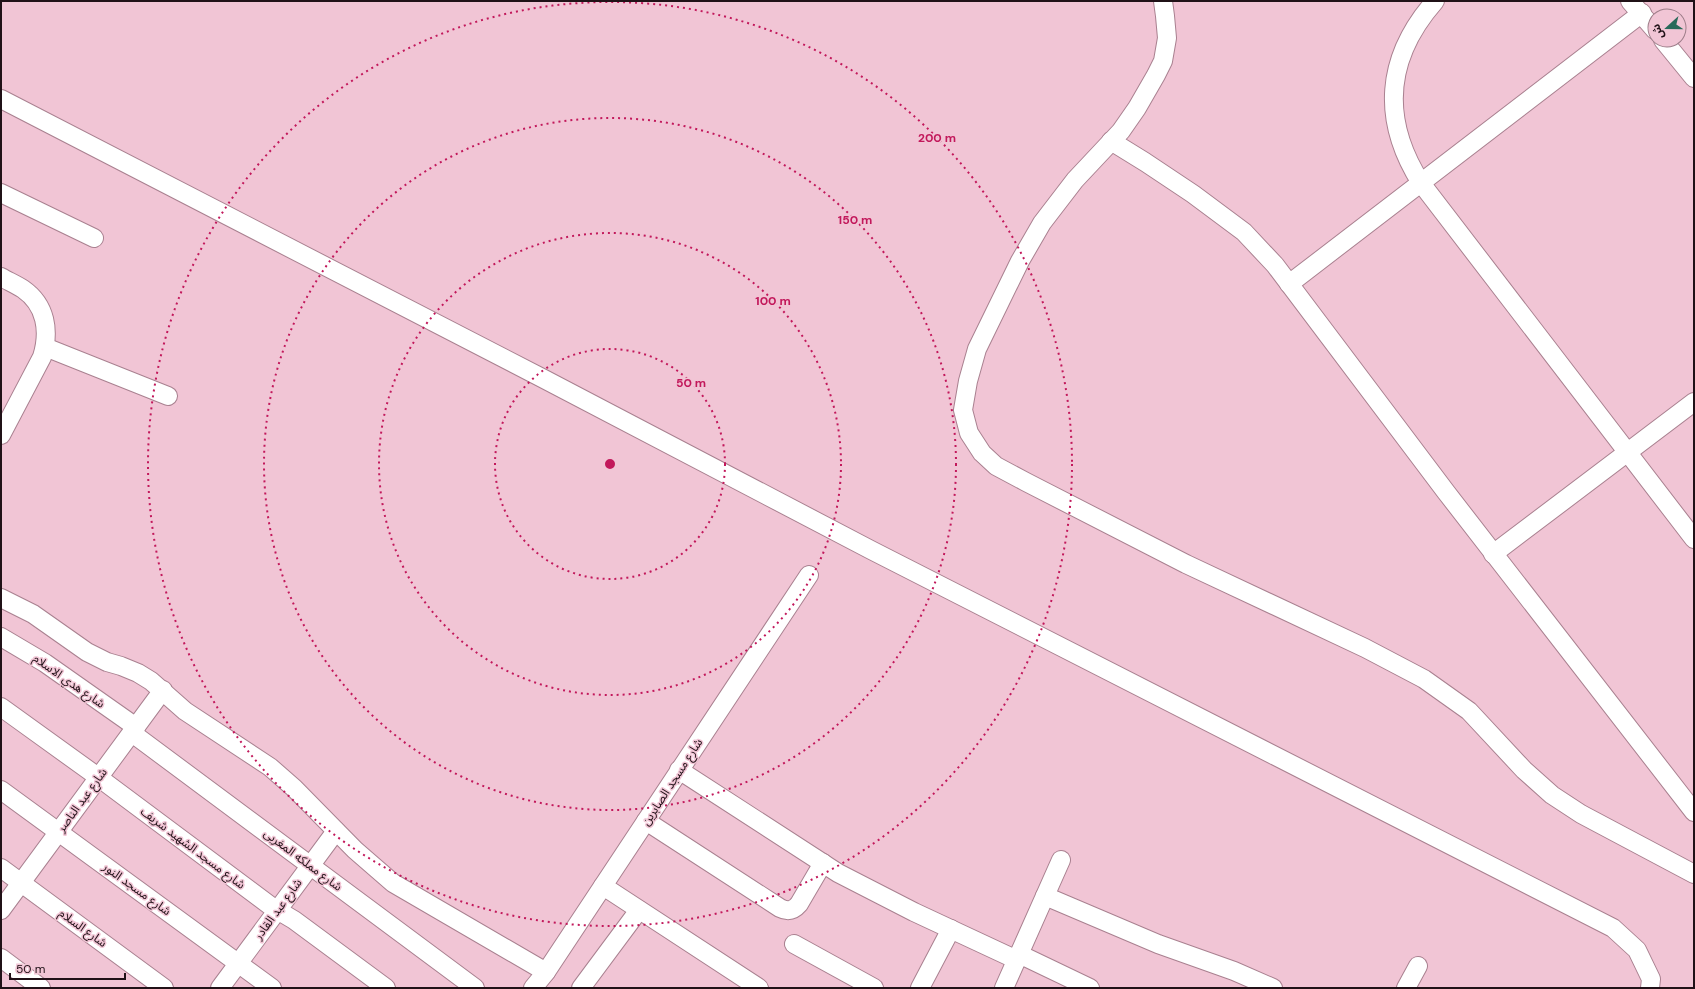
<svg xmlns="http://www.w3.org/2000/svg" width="1695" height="989" viewBox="0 0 1695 989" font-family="'DM Sans','Noto Sans Arabic',sans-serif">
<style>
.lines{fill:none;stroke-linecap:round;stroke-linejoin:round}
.minor-casing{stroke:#a98190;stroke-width:20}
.minor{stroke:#fff;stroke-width:18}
.ring{fill:none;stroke:#c2185b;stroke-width:2;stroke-dasharray:2 4}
.labels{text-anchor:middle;stroke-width:3;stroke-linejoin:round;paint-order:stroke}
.street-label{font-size:12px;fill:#201117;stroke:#f1c5d5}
.centre{fill:#c2185b;stroke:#f1c5d5;stroke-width:2}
.ring-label{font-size:12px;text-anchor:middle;font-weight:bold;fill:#c2185b;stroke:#f1c5d5;stroke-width:3;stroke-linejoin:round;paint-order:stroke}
</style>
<rect width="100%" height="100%" fill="#f1c5d5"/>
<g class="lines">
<g class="minor-casing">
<g id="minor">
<polyline points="1163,1 1165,16 1167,38 1163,61 1156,75 1137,108 1121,131 1075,180 1042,223 1020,261 977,349 968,381 963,410 969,433 982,453 996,466 1026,482 1186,564 1365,648 1424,679 1469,711 1524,770 1552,795 1581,814 1694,874"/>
<path d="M1435,1C1385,58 1381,120 1421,183L1694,539"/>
<polyline points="1630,1 1655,30"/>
<polyline points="1663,40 1694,78"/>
<polyline points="1,99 544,379 871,550 1613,928 1637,950 1651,979 1650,988"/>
<polyline points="1111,141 1145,162 1193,194 1244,232 1275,265 1446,492 1694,812"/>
<polyline points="1,193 94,238"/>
<path d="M1,277C8,281 17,285 23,289C46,305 50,331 42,357L1,435"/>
<polyline points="1289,284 1642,13"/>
<polyline points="45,347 168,396"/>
<polyline points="1493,554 1694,402"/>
<polyline points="1,598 33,614 87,652 107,662 121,666 138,673 151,681 185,711 270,767 294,788 355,850 393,883 546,972"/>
<polyline points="1,637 45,663 136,727"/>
<polyline points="1,707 98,777 272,907 294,920 386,988"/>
<polyline points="132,733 475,988"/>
<polyline points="679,770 838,873 914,912 1017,960"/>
<polyline points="1,790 272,988"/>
<path d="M646,821L780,908C788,912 793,911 799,904L823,863"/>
<polyline points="1,868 164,988"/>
<polyline points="603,886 759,988"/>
<polyline points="1045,896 1158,944 1234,971 1273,988"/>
<polyline points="1,910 163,690"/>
<polyline points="794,944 874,988"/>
<polyline points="1019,954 1090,988"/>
<polyline points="1,958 41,988"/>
<polyline points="220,988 336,831"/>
<polyline points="533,988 546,972 809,575"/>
<polyline points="581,988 639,910"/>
<polyline points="920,988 951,929"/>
<polyline points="1004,988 1061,860"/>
<polyline points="1406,988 1418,966"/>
</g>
</g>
<use href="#minor" class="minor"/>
</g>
<g class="ring">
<circle cx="610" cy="464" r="115"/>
<circle cx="610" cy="464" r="231"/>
<circle cx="610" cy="464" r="346"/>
<circle cx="610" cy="464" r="462"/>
</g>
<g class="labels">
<g class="street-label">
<text transform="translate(69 681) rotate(35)" y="4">شارع هدي الاسلام</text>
<text transform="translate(672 782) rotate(-57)" y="4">شارع مسجد الصابرين</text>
<text transform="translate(82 800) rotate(-54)" y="4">شارع عبد الناصر</text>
<text transform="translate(193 848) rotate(37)" y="4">شارع مسجد الشهيد شريف</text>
<text transform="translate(303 860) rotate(37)" y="4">شارع مملكه المغربى</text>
<text transform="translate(137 889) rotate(36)" y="4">شارع مسجد النور</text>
<text transform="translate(278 909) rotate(-54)" y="4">شارع عبد القادر</text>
<text transform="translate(83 928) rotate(36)" y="4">شارع السلام</text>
</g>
</g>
<circle cx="610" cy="464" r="6" class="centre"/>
<g class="ring-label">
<text x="937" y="142">200 m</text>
<text x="855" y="224">150 m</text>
<text x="773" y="305">100 m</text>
<text x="691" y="387">50 m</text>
</g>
<rect width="1695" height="989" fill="none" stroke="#201117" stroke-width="4"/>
<g transform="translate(1667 28) rotate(249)"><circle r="19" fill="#f1c5d5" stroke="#9d7d89"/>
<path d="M0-3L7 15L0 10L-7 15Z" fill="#286a5a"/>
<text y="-6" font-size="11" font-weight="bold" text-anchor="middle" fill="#201117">ش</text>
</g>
<path d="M10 973v6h115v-6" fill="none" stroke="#201117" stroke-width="2"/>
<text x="16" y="973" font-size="12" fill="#201117" stroke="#f1c5d5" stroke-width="3" paint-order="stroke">50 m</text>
</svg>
